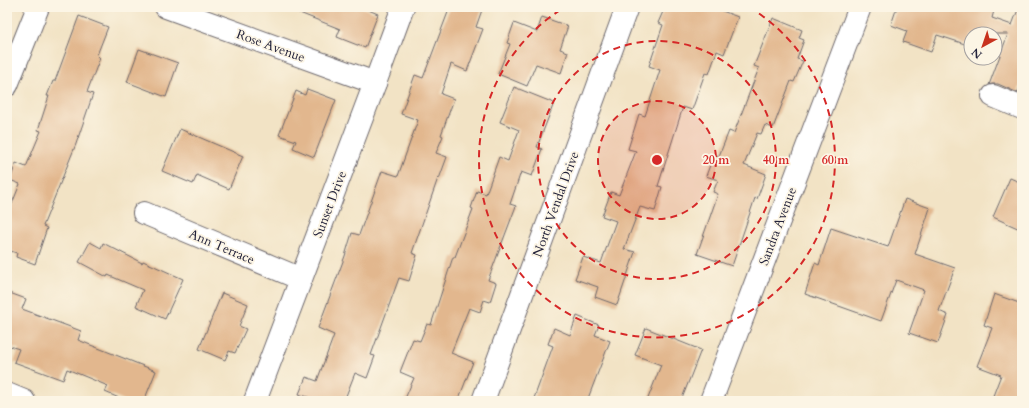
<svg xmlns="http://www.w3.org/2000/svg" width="1029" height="408" viewBox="0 0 1029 408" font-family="Cardo,serif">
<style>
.building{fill:#e2b78e}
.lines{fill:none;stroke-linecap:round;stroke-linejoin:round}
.minor-casing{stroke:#6b666b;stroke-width:24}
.minor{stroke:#fff;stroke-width:22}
.ring{fill:none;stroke:#d62828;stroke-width:2;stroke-dasharray:7 5}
.labels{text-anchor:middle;stroke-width:3.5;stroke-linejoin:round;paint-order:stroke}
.street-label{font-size:13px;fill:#22223b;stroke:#fcf5e5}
.centre{fill:#d62828;stroke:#fcf5e5;stroke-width:2}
.ring-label{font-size:12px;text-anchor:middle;font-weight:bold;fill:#d62828;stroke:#fcf5e5;stroke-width:3.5;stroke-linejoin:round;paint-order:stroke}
</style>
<rect width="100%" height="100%" fill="#fcf5e5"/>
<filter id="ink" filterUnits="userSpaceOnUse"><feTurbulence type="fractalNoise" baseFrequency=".025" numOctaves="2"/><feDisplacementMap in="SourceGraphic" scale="8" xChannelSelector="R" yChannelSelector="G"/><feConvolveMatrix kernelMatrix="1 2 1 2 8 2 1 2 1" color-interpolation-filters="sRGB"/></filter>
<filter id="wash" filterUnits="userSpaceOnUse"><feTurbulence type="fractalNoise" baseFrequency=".012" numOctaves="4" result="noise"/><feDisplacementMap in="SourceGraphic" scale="16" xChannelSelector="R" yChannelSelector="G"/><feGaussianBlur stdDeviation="0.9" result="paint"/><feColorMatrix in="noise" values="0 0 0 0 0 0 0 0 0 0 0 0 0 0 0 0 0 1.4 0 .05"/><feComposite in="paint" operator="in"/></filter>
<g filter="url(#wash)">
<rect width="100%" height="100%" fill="#f2e3c5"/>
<g id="blocks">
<g class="building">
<polygon points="288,7 361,7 378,14 365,48 337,37 340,29 287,8"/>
<polygon points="450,7 483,7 476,27 483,29 467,71 451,64 441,94 454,99 441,135 443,136 436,153 447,157 439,179 438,178 412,253 417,255 409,281 399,278 371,355 375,356 367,378 355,373 344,401 319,401 299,394 306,377 317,381 334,335 318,328 345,256 352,233 359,235 382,171 398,176 418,120 401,114 415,75 423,78"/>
<polygon points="665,7 712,7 738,17 724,54 717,51 709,74 705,73 692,110 683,107 658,186 662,187 655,211 640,207 624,249 635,252 617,305 595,297 598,287 575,279 583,257 601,263 616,221 602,216 611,192 619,195 636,151 628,149 639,114 645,116 660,70 649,66 663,25 658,23"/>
<polygon points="897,7 995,7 992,18 1012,25 1019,7 1022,7 1022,80 1018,93 998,84 992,84 989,85 1008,34 971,34 971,46 937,35 931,52 903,42 907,31 891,25"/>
<polygon points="79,16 108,27 97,55 100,58 87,92 93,94 76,144 43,226 47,228 35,264 16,257 17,253 7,250 7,216 20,184 10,180 16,163 26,167 41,131 38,130 49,96 47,96 53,81 55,81"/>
<polygon points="542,17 568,26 560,49 568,52 561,73 536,64 527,86 498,74 510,44 507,43 514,23 537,32"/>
<polygon points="773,18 802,30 799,38 804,40 797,59 803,61 794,82 791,81 773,128 765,125 761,134 757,133 744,165 766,174 757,199 755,198 732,266 697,254 718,194 713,192 718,180 706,176 714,154 719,156 729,131 734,133 759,68 754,66"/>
<polygon points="139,49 178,63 166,97 127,82"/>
<polygon points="514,87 554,103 537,147 542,149 532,176 521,172 510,204 516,206 488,280 496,283 490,302 484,300 480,312 469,308 451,353 473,362 458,401 404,401 414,378 400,372 413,339 420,341 427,324 431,325 453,257 455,257 473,209 471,208 477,191 486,194 499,157 508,161 519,130 500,122"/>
<polygon points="307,89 336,100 314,157 293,148 296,141 279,135 296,91 305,95"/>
<polygon points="180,129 243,156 229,189 197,175 193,184 162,171"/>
<polygon points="1010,178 1022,183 1022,230 993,217"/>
<polygon points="905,199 930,208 915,254 955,268 939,311 948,315 938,343 909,333 924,290 896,280 881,321 805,294 815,263 819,265 831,228 888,247"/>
<polygon points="90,242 101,248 103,243 142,263 143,261 183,279 165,319 136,306 143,290 108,275 107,277 79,262"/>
<polygon points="7,292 26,299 22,309 81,331 78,340 156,371 144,401 126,401 105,392 108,386 67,369 63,380 14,362 19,349 7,345"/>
<polygon points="222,293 248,304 239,326 246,329 235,353 229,351 225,360 199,349"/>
<polygon points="994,294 1022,304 1022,401 991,401 1001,375 977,366 992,328 984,325"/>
<polygon points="577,316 599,325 595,335 610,341 587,401 533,401 553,346 548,344 554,328 570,335"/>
<polygon points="646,328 701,350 681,401 647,401 661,365 635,355"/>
</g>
</g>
</g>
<g filter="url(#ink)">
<use href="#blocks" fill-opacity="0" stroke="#6b666b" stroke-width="1"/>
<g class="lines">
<g class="minor-casing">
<g id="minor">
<polyline points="166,7 375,83"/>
<polyline points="7,85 38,7"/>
<polyline points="993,96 1022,108"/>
<polyline points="144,213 301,279"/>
<polyline points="7,394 24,401"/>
<polyline points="255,401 375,83 403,7"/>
<polyline points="483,401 627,7"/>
<polyline points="711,401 860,7"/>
</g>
</g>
<use href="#minor" class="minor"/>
</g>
</g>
<circle cx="657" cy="160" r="59" fill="#d62828" fill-opacity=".12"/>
<g class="ring">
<circle cx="657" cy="160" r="59"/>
<circle cx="657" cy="160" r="119"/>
<path d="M749 7A178 178 0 1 1 565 7"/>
</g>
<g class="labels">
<g class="street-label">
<text transform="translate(271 45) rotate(20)" y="5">Rose Avenue</text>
<text transform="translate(329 204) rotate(-69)" y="5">Sunset Drive</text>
<text transform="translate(555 204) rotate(-70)" y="5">North Vendal Drive</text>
<text transform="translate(777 226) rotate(-69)" y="5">Sandra Avenue</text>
<text transform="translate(222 246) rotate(23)" y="5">Ann Terrace</text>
</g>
</g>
<circle cx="657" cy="160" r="6" class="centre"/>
<g class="ring-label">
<text x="716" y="164">20 m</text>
<text x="776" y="164">40 m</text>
<text x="835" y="164">60 m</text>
</g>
<rect width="1029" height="408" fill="none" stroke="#fcf5e5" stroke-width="24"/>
<g transform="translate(983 46) rotate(220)"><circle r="19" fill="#fcf5e5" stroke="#a5a1a1"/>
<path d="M0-3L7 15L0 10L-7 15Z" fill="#c8321e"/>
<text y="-6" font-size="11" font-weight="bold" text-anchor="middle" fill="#22223b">N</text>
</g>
</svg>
